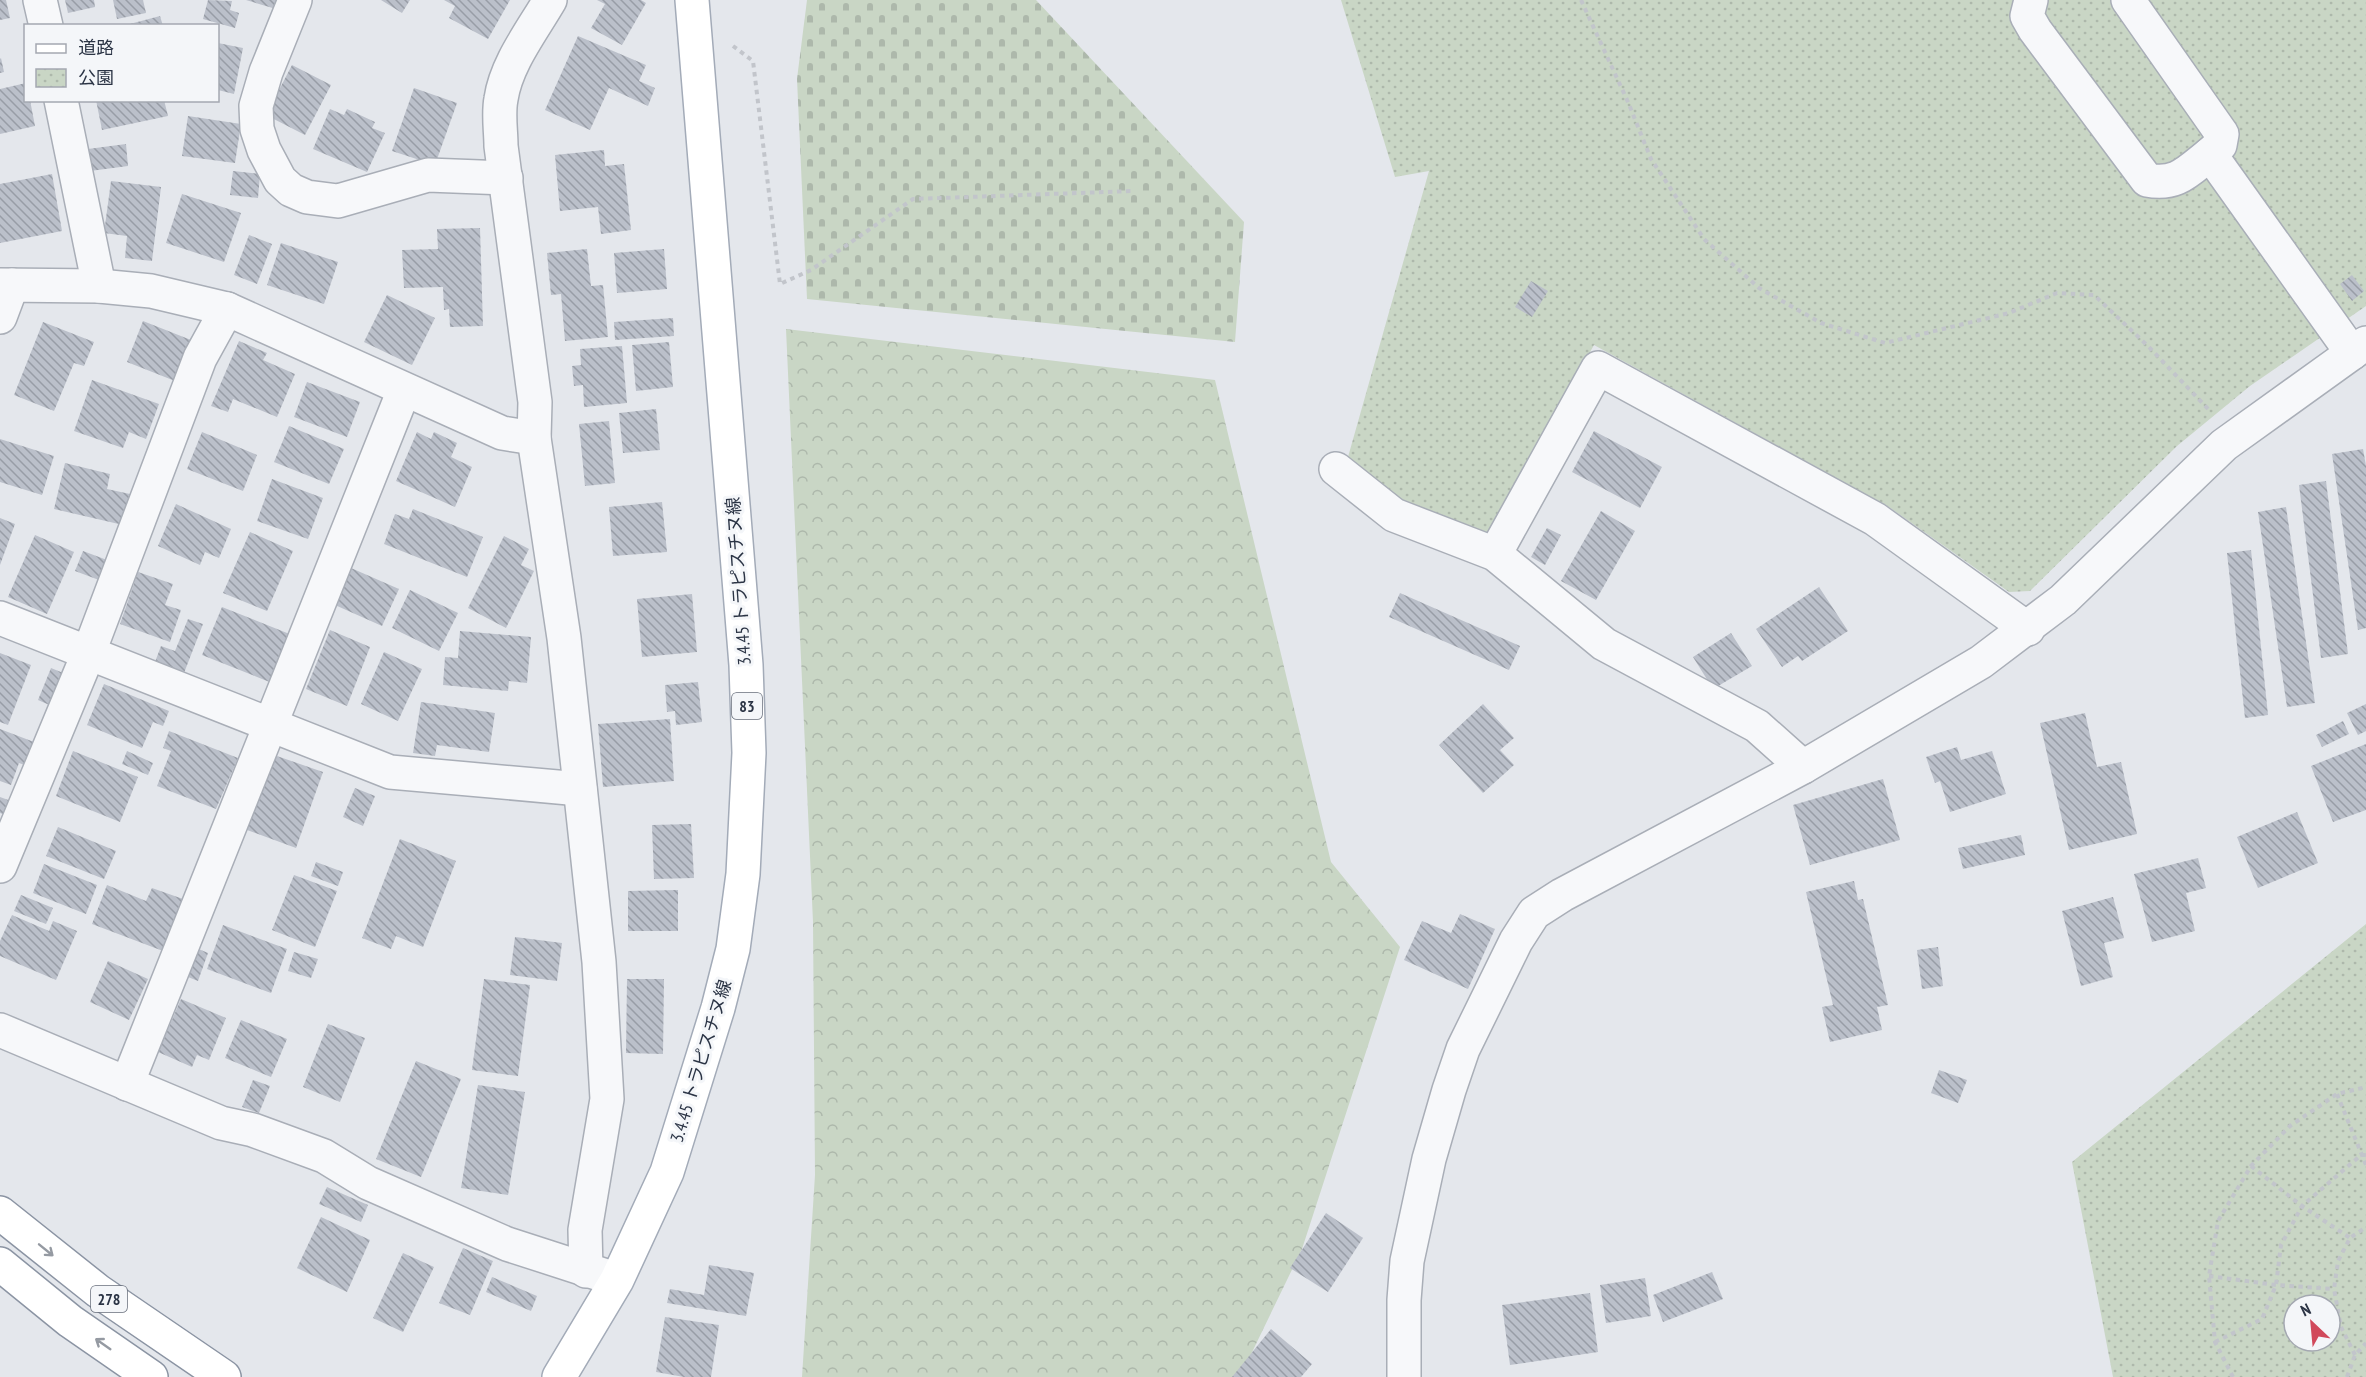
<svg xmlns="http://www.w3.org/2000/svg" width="2366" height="1377" viewBox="0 0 2366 1377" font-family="'PT Sans Narrow','Noto Sans JP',sans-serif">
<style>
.forest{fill:url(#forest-crowns)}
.cemetery{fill:url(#cemetery-stones)}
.park{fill:url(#park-dots);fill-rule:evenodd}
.building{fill:url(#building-back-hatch)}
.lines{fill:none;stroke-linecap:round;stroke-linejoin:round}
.minor-casing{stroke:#a9aeb7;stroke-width:36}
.major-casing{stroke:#a3abb8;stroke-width:36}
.highway-casing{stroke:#8b94a3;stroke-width:36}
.path{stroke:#c2c5cb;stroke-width:4;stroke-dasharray:4.5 4.5;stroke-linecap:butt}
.minor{stroke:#f7f8fa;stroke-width:33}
.major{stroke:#fff;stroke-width:33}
.highway{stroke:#fff;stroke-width:33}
.oneway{stroke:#959aa2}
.labels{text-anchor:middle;stroke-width:6;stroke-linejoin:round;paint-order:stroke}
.shield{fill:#f4f6f9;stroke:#676e7b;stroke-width:1.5}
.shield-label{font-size:16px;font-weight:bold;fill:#2b3445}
.street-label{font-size:18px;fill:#2b3445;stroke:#f4f6f9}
</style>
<defs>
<pattern id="forest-crowns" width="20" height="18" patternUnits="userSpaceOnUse" patternTransform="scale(1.5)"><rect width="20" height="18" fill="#c9d6c5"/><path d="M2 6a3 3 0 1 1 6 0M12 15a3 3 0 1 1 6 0" fill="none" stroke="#adb8ab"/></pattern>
<pattern id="cemetery-stones" width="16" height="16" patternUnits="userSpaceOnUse" patternTransform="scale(1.5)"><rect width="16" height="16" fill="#c9d6c5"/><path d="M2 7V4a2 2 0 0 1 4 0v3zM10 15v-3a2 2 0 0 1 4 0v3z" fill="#adb8ab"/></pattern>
<pattern id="park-dots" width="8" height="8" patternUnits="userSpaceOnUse" patternTransform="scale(1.5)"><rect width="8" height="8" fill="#c9d6c5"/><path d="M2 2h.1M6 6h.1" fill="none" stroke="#adb8ab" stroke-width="1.8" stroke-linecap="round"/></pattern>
<pattern id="building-back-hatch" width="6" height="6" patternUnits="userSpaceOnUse" patternTransform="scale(1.5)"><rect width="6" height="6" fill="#bbc0ca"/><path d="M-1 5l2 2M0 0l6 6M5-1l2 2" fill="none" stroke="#989da6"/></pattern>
</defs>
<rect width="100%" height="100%" fill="#e4e7ec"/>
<polygon class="forest" points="786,329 1215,380 1331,862 1400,947 1302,1249 1240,1377 802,1377 815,1175 813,922"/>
<polygon class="cemetery" points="807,0 1036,0 1244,222 1235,342 807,299 797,79"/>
<g class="park">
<polygon points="1341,0 2366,0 2366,306 2250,386 2177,446 2030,591 2009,592 1889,507 1594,345 1488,533 1403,501 1348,457 1429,171 1395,177"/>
<path d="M2366,924V1377H2113L2072,1162ZM2294,1305H2330V1341H2294Z"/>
</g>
<g class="building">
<polygon points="0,0 6,0 10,18 0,20"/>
<polygon points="65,0 94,0 95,7 68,13"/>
<polygon points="113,0 143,0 146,13 117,19"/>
<polygon points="208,0 232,1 230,10 239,13 235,28 203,19"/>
<polygon points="246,0 278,0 276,9"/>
<polygon points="381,0 410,0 402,13"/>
<polygon points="444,0 510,0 488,39 449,18 455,6"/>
<polygon points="597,0 641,0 646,3 622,45 591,28 605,4"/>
<polygon points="160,16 163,26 126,26 126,25"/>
<polygon points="578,36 646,65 639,81 655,88 648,106 609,88 590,130 545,110"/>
<polygon points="218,43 243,48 234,94 218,90"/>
<polygon points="1,58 4,72 0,73 0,59"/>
<polygon points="292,65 331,85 305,135 266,115"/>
<polygon points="26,83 26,100 30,100 35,126 0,134 0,89"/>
<polygon points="414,88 457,103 435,165 392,151"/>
<polygon points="96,100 164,100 168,116 102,130"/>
<polygon points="330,109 344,115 347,109 375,122 372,128 385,133 367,172 313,149"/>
<polygon points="188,116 241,124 235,163 182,156"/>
<polygon points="126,144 128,166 90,171 88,149"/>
<polygon points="604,150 605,166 624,164 631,230 601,234 598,207 560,211 555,155"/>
<polygon points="233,171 260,174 258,198 230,195"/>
<polygon points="52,174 62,231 0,243 0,184"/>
<polygon points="111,181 161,187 152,261 125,258 127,236 104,233"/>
<polygon points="182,194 241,213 224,262 166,243"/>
<polygon points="480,228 483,326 450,327 449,309 444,310 443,287 404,288 402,250 438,249 437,229"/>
<polygon points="249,235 272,244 257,284 234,275"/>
<polygon points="281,243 338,262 324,304 267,285"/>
<polygon points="587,249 591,286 603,285 608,337 565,341 561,294 551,295 547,253"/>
<polygon points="664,249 667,289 617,293 614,253"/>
<polygon points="2352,275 2364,291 2352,301 2340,284"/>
<polygon points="1531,281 1548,291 1532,317 1515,307"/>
<polygon points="387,295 435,318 412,365 364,342"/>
<polygon points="673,318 674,336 615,340 614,322"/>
<polygon points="143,321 191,340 175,381 127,362"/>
<polygon points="43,322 94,342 84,366 74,363 54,411 14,395"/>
<polygon points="239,341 267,353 263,360 295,374 277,417 233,399 228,412 211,406"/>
<polygon points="669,342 673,387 636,391 632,345"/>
<polygon points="622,346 627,403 584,407 583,385 574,386 572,366 581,365 580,349"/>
<polygon points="92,380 159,404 146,439 129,432 123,448 74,431"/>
<polygon points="307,382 360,402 347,437 294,417"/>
<polygon points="656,409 660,450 623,453 619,413"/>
<polygon points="609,421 615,483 585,486 579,424"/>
<polygon points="289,426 344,449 329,484 274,462"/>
<polygon points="1594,431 1662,467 1640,508 1572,472"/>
<polygon points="202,432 257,455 243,491 187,469"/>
<polygon points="417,432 431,439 434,432 457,443 451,457 472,467 455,507 396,481"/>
<polygon points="0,439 54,456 42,495 0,482"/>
<polygon points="2363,449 2366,466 2366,628 2358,630 2332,454"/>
<polygon points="65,463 110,474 107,489 130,494 123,525 54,509"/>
<polygon points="272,479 323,498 308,539 257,521"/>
<polygon points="2326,481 2348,654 2321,658 2299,485"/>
<polygon points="662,502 667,552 613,556 609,507"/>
<polygon points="176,504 231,529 219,558 205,552 200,565 158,546"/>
<polygon points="2286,507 2315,703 2287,707 2258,512"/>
<polygon points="413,509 483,537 467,577 384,544 395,514 409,519"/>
<polygon points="1601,511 1635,531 1596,600 1561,581"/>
<polygon points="0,518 15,524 0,565"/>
<polygon points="1547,528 1561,535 1545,565 1531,557"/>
<polygon points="250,532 293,551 267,611 223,593"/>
<polygon points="35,535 74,552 47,614 8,597"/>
<polygon points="504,536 529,549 521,565 534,571 506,628 468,608"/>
<polygon points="2251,550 2268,715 2245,718 2227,553"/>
<polygon points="83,551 107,560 99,580 75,571"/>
<polygon points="351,568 399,589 382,626 335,605"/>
<polygon points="138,572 173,584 165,605 181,610 170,642 120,624"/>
<polygon points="1819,587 1848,631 1802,661 1798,656 1782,667 1756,629"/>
<polygon points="410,590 458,613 439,651 392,628"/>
<polygon points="1400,593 1520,646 1509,670 1389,617"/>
<polygon points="692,594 697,652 642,657 637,599"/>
<polygon points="222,607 292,635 272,683 202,655"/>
<polygon points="188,619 203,624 184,673 155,662 161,646 175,651"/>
<polygon points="330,630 370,647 347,706 306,689"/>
<polygon points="460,631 531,637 527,683 509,681 508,691 443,685 445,657 458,658"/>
<polygon points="1731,633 1752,666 1713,689 1693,657"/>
<polygon points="384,652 422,669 398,721 361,704"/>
<polygon points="0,653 31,665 8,725 0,722"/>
<polygon points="51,668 68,675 54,707 38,700"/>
<polygon points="698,682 702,722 676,725 675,711 667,712 665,685"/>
<polygon points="104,684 169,711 163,726 153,722 142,748 87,725"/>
<polygon points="421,702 495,713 489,752 437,745 435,756 413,753"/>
<polygon points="1483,704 1514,738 1500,750 1514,765 1483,793 1439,745"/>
<polygon points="2366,704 2366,731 2358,735 2347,713"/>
<polygon points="2085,713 2097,767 2121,762 2137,834 2069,850 2040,723"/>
<polygon points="670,719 674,781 603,787 598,724"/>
<polygon points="2343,721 2349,734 2322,747 2316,735"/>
<polygon points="0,729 34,742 33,768 19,763 11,785 0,781"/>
<polygon points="169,731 238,758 216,809 157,786 171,751 163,748"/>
<polygon points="2366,744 2366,810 2333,822 2311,766"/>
<polygon points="1957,747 1961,760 1992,751 2006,794 1950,812 1940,781 1935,783 1926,757"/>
<polygon points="73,751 138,777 120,822 56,796"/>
<polygon points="127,751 153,763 148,775 122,764"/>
<polygon points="274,755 323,772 296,848 247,830"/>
<polygon points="1883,779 1900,840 1810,865 1793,805"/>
<polygon points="355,788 375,796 363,826 343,817"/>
<polygon points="0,797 11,801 5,815 0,813"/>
<polygon points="2297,812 2318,863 2258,888 2237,837"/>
<polygon points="691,824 694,878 654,879 652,825"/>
<polygon points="58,827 116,851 104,879 46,856"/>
<polygon points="2021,835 2025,855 1963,869 1958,848"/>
<polygon points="400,839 456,861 423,947 396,936 391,949 362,938"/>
<polygon points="2198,858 2206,888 2186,893 2195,931 2152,942 2134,874"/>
<polygon points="316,862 343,872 338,886 311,876"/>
<polygon points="44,864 97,885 86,914 33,893"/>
<polygon points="294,875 337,891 315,947 272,930"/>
<polygon points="1854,881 1858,900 1863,899 1888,1005 1877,1007 1882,1030 1830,1042 1822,1007 1833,1005 1806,892"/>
<polygon points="107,885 146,901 152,888 183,899 163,951 92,924"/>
<polygon points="678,890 678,931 628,931 628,891"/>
<polygon points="21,895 53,908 46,924 14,911"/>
<polygon points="2113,897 2124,938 2104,943 2113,977 2081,986 2062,911"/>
<polygon points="1460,914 1495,929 1468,989 1404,960 1422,921 1451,933"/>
<polygon points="12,915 49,931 53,921 77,931 56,980 0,956 0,941"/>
<polygon points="223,925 287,949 271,993 207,969"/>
<polygon points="515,937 562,943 557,981 510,975"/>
<polygon points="194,947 208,953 198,981 183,975"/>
<polygon points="1938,947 1943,986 1922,989 1917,950"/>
<polygon points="294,952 318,959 311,978 288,971"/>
<polygon points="108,961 148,979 129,1020 90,1002"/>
<polygon points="484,979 530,985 518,1076 472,1070"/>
<polygon points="627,979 664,979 663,1054 626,1053"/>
<polygon points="181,999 226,1018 209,1060 197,1055 192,1067 158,1052"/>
<polygon points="241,1020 287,1039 271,1077 225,1058"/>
<polygon points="328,1024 365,1038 340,1102 303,1087"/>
<polygon points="416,1061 461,1079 421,1177 376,1159"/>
<polygon points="1939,1070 1967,1080 1958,1103 1931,1093"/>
<polygon points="253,1080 270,1086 259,1113 242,1107"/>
<polygon points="478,1085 525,1092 508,1195 461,1188"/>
<polygon points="327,1187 368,1205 361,1222 319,1204"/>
<polygon points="1326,1213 1363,1238 1328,1292 1290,1268"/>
<polygon points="321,1217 370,1240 347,1292 297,1268"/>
<polygon points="463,1248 493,1261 470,1315 439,1303"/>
<polygon points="403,1253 434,1267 403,1332 373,1318"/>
<polygon points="709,1265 754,1273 746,1316 667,1303 670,1289 704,1295"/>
<polygon points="1712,1272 1723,1299 1663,1322 1653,1295"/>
<polygon points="492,1277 537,1296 531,1311 486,1292"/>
<polygon points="1645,1278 1651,1316 1606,1323 1600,1285"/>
<polygon points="1590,1293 1598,1352 1510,1365 1502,1305"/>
<polygon points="665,1317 719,1325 711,1377 684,1377 656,1372"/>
<polygon points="1271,1329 1312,1364 1301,1377 1232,1377"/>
</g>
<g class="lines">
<g class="minor-casing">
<g id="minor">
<polyline points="40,0 46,26"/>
<polyline points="295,0 266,72 256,106 257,129 264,150 280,180 291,190 307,197 338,201 428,175 506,178"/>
<path d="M550,0C532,31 506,64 501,99C498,114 501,131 501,146L535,402L534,438L564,638L599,962L607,1099L585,1230L586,1271"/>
<path d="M2031,0L2027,16L2035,30L2147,180C2177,186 2188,171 2210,154"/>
<polyline points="2128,0 2222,134 2220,145 2210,154 2352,353"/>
<polyline points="61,100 99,286"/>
<polyline points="0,285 99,286 151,291 227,309 502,433 534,438"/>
<polyline points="0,317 12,285"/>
<polyline points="1336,469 1394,515 1495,554 1604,644 1757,726 1803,767"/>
<polyline points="1495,554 1598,368 1875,519 2028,629"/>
<polyline points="0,618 390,772 580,789"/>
<polyline points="0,866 89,652 200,358 227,309"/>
<polyline points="0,1030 221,1123 253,1130 324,1156 368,1183 507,1244 606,1276"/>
<polyline points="127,1084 404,390"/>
<polyline points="1404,1377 1404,1300 1407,1261 1429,1159 1449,1090 1463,1049 1516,941 1534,913 1562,895 1803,767 1981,662 2063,600 2224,445 2366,343"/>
</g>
</g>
<g class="major-casing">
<polyline id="major" points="559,1377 617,1280 667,1172 718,1008 733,949 743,874 749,753 746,665 692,0"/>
</g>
<g class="highway-casing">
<g id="highway">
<polyline points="0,1213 98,1291 224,1377"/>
<polyline points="0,1264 70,1321 151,1377"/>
</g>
</g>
<g class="path">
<polyline points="1581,0 1628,102 1651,159 1704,239 1759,288 1821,323 1885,343 2009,313 2057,293 2094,295 2149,347 2211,412"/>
<polyline points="733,46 753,61 780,284 811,270 913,199 1133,191"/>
<polyline points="2337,1094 2366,1165"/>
<polyline points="2251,1166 2302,1206 2350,1238"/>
<polyline points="2209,1276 2276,1285 2334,1289"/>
<polyline points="2215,1342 2262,1319 2276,1285 2281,1245 2302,1206 2361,1155 2366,1155"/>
<polyline points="2355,1355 2341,1327 2334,1289 2338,1261 2350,1238 2366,1227"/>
<polyline points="2233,1377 2215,1342 2209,1276 2218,1221 2251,1166 2290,1126 2337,1094 2366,1087"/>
<polyline points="2347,1377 2355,1355 2366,1343"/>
</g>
<use href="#minor" class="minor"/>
<use href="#major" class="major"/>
<use href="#highway" class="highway"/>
</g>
<defs><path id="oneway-shaft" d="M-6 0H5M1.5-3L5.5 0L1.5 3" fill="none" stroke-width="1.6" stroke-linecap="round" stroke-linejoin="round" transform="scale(1.5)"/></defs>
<g class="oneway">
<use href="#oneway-shaft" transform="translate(46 1250) rotate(39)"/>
<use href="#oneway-shaft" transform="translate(103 1344) rotate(-145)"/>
</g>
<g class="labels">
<g class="shield">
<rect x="732" y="693" width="30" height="26" rx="4.5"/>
<rect x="91" y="1286" width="36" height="26" rx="4.5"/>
</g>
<g class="shield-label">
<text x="747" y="712">83</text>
<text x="109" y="1305">278</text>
</g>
<g class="street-label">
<text transform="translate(739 581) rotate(-94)" y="6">3.4.45 トラピスチヌ線</text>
<text transform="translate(701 1061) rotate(-73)" y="6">3.4.45 トラピスチヌ線</text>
</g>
</g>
<rect x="24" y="24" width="195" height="78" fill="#f4f6f9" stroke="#a4a8b1" stroke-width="1.5"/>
<rect x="36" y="44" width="30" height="9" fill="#ffffff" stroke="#a4a8b1" stroke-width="1.5"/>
<text x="78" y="54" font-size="18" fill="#2b3445">道路</text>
<rect x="36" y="69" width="30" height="18" fill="url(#park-dots)" stroke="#a4a8b1" stroke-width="1.5"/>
<text x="78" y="84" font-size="18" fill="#2b3445">公園</text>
<g transform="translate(2312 1323) rotate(334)"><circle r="28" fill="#f4f6f9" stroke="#a4a8b1" stroke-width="1.5"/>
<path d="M0-4.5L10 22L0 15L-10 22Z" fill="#d1495b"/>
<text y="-9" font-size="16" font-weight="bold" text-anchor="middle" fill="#2b3445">N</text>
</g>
</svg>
